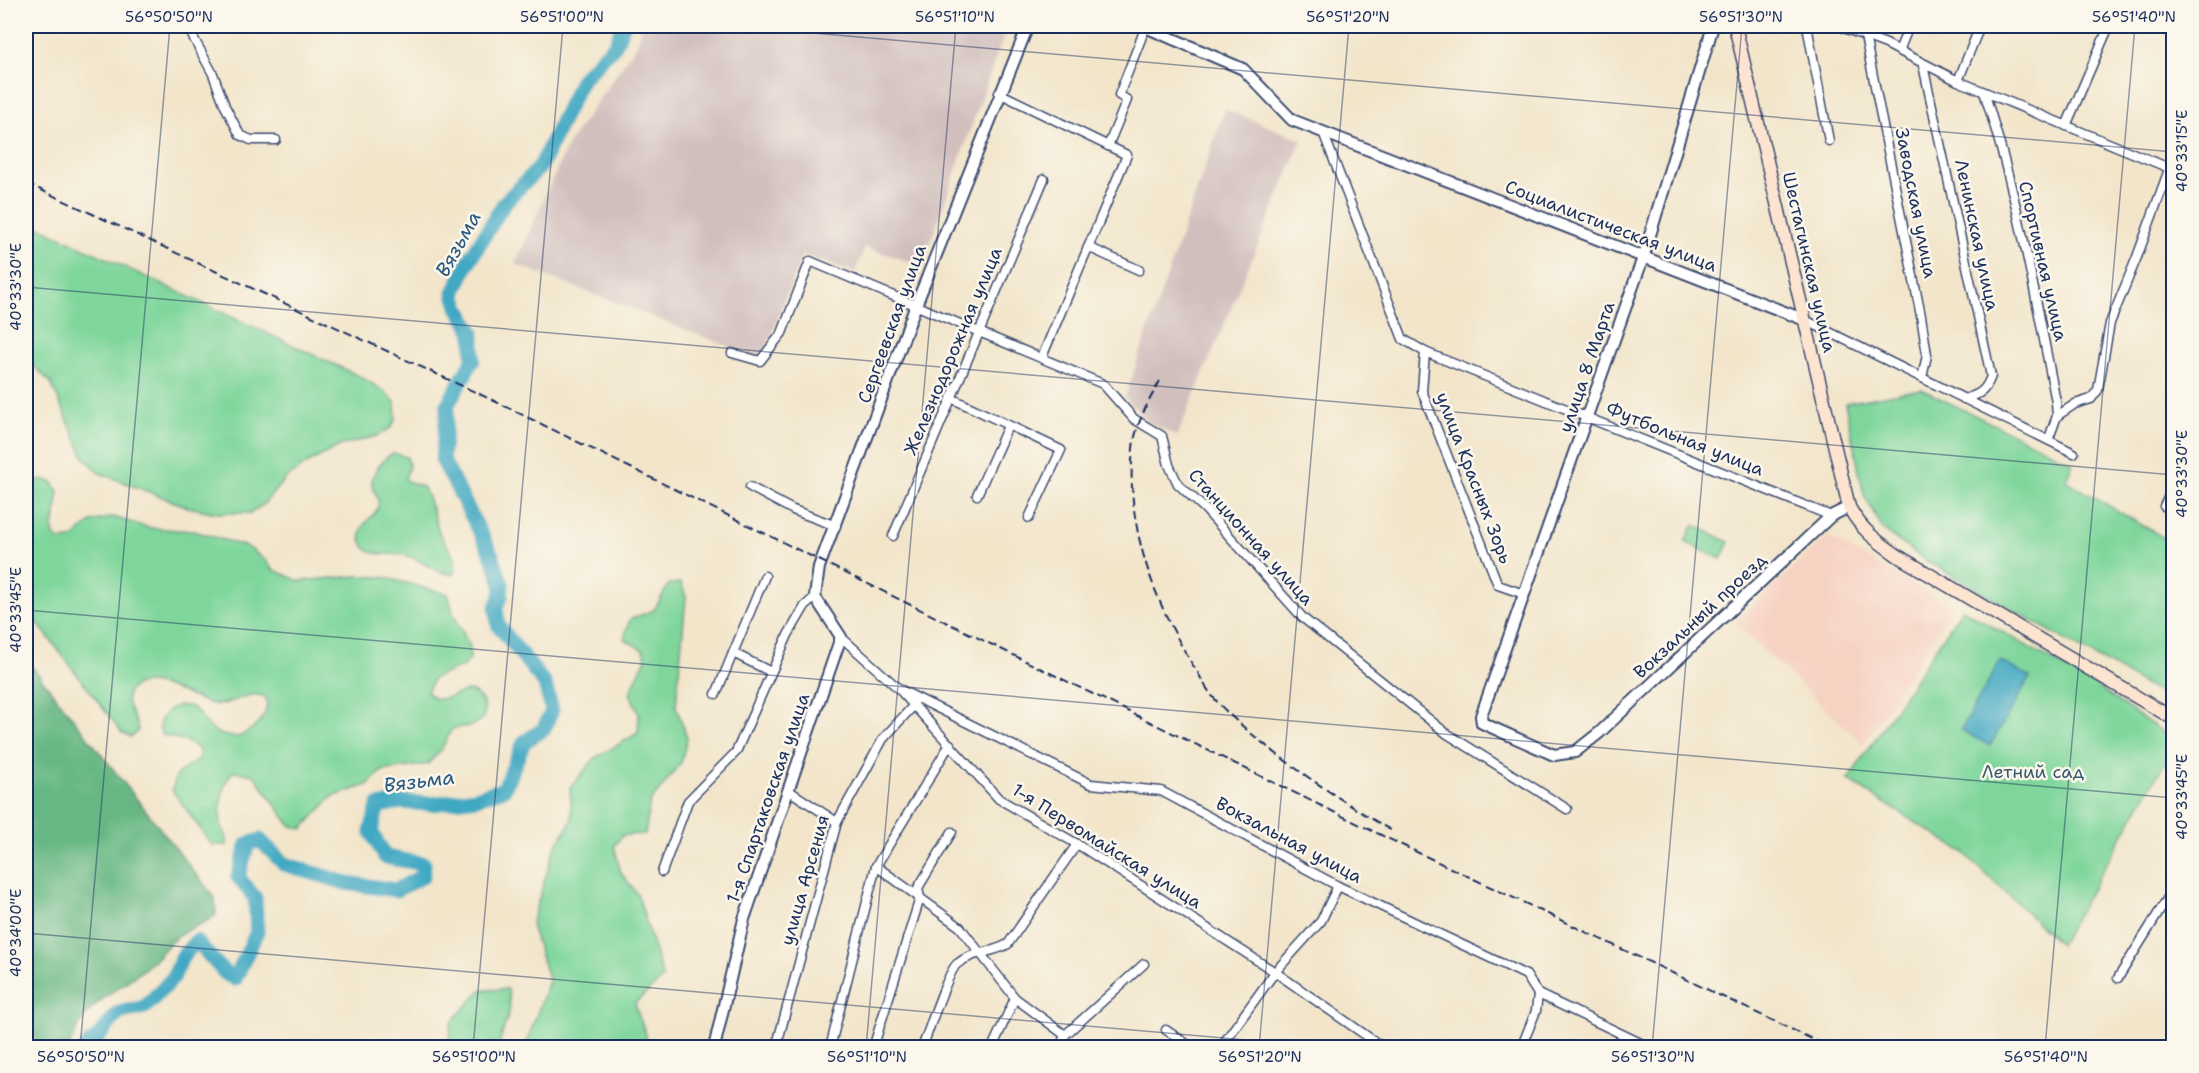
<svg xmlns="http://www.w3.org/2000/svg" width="2199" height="1073" viewBox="0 0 2199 1073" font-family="'Shantell Sans',sans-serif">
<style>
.built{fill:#f6d2c3}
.industrial{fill:#d1bfbd}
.green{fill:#7ed69b;stroke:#4c827c;stroke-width:1.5}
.forest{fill:#66b783;stroke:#407370;stroke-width:1.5}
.water{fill:#41a8c2;stroke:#2e6c90;stroke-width:1.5}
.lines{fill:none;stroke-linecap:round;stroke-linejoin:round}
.river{stroke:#41a8c2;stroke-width:15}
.minor-casing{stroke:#3b4a6e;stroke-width:11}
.tertiary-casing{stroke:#3b4a6e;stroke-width:14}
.secondary-casing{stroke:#3b4a6e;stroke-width:15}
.minor{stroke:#fff;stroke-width:8}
.tertiary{stroke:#fff;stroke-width:10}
.secondary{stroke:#fde4d1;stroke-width:12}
.rail{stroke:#1b2f5e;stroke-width:2;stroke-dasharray:9 4.5;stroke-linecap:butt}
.ticks{fill:none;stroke:#1b2f5e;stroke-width:1.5;stroke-opacity:0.45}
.labels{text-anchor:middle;stroke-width:5;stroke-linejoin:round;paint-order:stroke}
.street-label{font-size:18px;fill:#1b2f5e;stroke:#fbf7ec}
.park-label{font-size:18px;fill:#34596d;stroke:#fbf7ec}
.water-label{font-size:20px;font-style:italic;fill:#285981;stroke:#fbf7ec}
.neatline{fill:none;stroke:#1b2f5e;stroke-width:2}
.ticks-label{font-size:15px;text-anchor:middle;fill:#1b2f5e}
</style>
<rect width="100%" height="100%" fill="#fbf7ec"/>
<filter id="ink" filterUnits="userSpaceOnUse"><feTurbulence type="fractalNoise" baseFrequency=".0167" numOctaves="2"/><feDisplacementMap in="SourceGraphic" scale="12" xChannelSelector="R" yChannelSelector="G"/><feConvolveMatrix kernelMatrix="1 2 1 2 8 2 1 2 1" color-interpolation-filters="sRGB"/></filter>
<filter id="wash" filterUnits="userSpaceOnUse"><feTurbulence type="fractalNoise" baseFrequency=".008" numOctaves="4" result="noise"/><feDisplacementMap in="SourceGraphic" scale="24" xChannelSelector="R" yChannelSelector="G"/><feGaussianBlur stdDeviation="1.35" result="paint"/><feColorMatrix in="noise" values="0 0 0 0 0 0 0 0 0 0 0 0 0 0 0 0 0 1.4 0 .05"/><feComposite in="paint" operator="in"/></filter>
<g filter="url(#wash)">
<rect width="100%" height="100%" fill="#f2e5ca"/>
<polygon class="built" points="1827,536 1953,607 1863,744 1735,623"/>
<g class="industrial">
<polygon points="640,26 1007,26 922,266 865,247 855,272 802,255 766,349 756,357 515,264 568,144 638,43"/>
<polygon points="1225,109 1302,140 1177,436 1148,422 1125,397"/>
</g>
<g class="green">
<polygon points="26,221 361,377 384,391 395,402 396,419 391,428 377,436 339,446 310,462 286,478 263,505 250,513 217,513 188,507 100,473 84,457 51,383 26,358"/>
<polygon points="1921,389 2073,463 2066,481 2173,543 2173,701 1925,560 1883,530 1864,495 1845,403"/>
<path d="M394,453L407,457L409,466L405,480L423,487L426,492C432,506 435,521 440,534C446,547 460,558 454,574C441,576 421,560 408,556C396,552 370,558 364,546C352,525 375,519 378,507C380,497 374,493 372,485C370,474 385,456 394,453Z"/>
<path d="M41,479L52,482L59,492L53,528V534L59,540L72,539L91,522L113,517L149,528L194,531L248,547L266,561L272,569L299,581L357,576L383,577L448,594L453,613L470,647V658L464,666L434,678L427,692C441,709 455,690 471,691C484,697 492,716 475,724C468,728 460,726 452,729L441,750L428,764L382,771L367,785L332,797L302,829L290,825L254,775L234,771C222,782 219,806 221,822C222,831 229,836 227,845H212L172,790L177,774L199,759V749L186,741L162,735C156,725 162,714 171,708C208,695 193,736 237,737C253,731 271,715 266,698C250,687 230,708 212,704C193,700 150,672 132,688C118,701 139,719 138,731L131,737L122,733L29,612L26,584L30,566L34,519L30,485Z"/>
<polygon points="1694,525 1729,542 1721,559 1685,542"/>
<path d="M681,583L686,597L676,706L687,738L681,763L650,802L645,834L623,835L614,846L621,873L638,895L663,978L635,1003C638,1020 648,1030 647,1047H525L549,981L531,925L554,849L572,820L570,788L595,758L638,733L639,714L630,693L646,658L643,650L624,639L630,619L654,610L669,584Z"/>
<polygon points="1962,609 2088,681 2173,739 2173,748 2060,944 1963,852 1848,780"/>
<polygon points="508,989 510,1009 498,1047 448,1047 451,1023 481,990"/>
</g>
<path class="forest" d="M26,659L215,898L216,915C205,924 191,927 180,935C168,942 161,955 150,964C113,996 89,996 69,1047H36L26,980Z"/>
<polygon class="water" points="2000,661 2030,677 1990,746 1961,730"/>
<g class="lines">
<polyline class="river" points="85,1048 98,1037 118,1013 145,1007 173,978 182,957 196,941 225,973 235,979 257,932 255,898 238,877 248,844 260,840 284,864 346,883 396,890 423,876 424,864 385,857 371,831 378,806 401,802 432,804 476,798 504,789 524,742 544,729 552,710 545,684 498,625 496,607 501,597 502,584 492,555 442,459 448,404 473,360 473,333 458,307 454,293 469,261 505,202 540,167 581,80 615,45 623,26"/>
</g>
</g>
<g filter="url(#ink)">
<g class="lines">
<g class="minor-casing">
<g id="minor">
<polyline points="187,26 213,74 225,106 240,135 251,140 276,140"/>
<polyline points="1807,26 1829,141"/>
<polyline points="1839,26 1886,44 1958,81 2174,170"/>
<polyline points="1865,36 1921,316 1927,355 1922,378"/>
<polyline points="1899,51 1909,26"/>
<path d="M1923,65L1991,376C1986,391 1979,395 1964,399"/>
<polyline points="1958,81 1980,26"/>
<path d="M1984,92C2017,193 2036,298 2056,402L2057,416L2049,438"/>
<polyline points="999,93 1127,155 1042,357"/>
<polyline points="2066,126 2109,26"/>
<polyline points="1323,132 1403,339 1425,352 1422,391 1498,585 1524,594"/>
<polyline points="1108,146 1127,100 1119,95 1146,26"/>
<polyline points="1088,247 1139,270"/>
<polyline points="1805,320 2074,453"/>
<polyline points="1425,352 1831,516"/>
<polyline points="732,353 760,361 782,333 810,261 1103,384 1134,419 1162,436 1169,465 1178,484 1205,509 1303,618 1446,733 1567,809"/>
<polyline points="951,398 1061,450 1029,518"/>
<polyline points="2057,416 2075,404 2091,399 2098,390 2110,323 2137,257 2174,156"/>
<polyline points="750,487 793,510 836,526"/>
<polyline points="977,495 1008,426"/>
<polyline points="2164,506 2174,486"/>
<polyline points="893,536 1044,179"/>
<polyline points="841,637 899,689 999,799 1077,844 1275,972 1384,1048"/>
<polyline points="733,653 771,672"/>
<polyline points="899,689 1091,784 1161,791 1338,886 1526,975 1538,994 1651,1048"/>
<polyline points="716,694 765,576"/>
<polyline points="788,790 837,822"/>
<polyline points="876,866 960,927 1015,998 1065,1035"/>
<polyline points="662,872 688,801 736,752 788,635 805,606 815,597"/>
<polyline points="2118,978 2174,888"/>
<polyline points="1166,1030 1193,1048"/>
<polyline points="776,1048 837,822 883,739 914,705"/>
<polyline points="830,1048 876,866 950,744"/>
<polyline points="873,1048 920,898 918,888 952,832"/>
<path d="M922,1048C928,1033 948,971 957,964C973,951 991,954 1008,944L1077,844"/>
<polyline points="992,1048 1015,998"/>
<polyline points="1060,1048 1065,1035 1144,964"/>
<polyline points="1220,1048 1275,972 1321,921 1338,886"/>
<polyline points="1521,1048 1536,1011 1538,994"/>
</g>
</g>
<g class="tertiary-casing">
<g id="tertiary">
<polyline points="1143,26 1243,69 1292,120 1805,320"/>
<polyline points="1713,26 1644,255 1481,716 1482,723 1554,755 1575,752 1599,733 1831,516 1849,507"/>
<polyline points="714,1048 744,919 841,637 815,597 819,567 916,305 1028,26"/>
</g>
</g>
<g class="secondary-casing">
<path id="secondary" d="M1735,26L1849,507C1861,530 1877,541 1898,556L2174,719"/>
</g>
<use href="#minor" class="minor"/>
<use href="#tertiary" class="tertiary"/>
<use href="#secondary" class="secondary"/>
<g class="rail">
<polyline points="26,183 488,398 1385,837 1831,1048"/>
<path d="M1160,381C1148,402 1136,423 1133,448C1125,525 1154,602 1194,667C1201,677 1206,689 1214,698C1228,715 1247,730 1264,744C1305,777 1347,804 1392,831"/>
</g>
</g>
</g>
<path class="ticks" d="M732,26L2174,152M26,287L2174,475M26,610L2174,798M26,933L1339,1048M80,1048L170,26M473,1048L563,26M866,1048L956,26M1259,1048L1349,26M1652,1048L1742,26M2045,1048L2135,26"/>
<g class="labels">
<g class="street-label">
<text transform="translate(1916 203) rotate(79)" y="6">Заводская улица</text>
<text transform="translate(1611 226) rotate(21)" y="6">Социалистическая улица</text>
<text transform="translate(1977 235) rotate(78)" y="6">Ленинская улица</text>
<text transform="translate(2043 261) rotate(77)" y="6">Спортивная улица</text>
<text transform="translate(1809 262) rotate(77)" y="6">Шестагинская улица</text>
<text transform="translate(892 324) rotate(-70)" y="6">Сергеевская улица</text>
<text transform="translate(953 351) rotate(-67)" y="6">Железнодорожная улица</text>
<text transform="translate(1587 367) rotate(-71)" y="6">улица 8 Марта</text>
<text transform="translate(1685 439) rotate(22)" y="6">Футбольная улица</text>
<text transform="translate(1474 478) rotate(69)" y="6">улица Красных Зорь</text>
<text transform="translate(1251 537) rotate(48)" y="6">Станционная улица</text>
<text transform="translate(1700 616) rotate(-43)" y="6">Вокзальный проезд</text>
<text transform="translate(768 798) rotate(-71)" y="6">1-я Спартаковская улица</text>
<text transform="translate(1289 840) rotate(28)" y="6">Вокзальная улица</text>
<text transform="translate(1107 846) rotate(32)" y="6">1-я Первомайская улица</text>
<text transform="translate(805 880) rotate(-74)" y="6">улица Арсения</text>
</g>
<g class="park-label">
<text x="2033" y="778">Летний сад</text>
</g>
<g class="water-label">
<text transform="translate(458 244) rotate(-61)" y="7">Вязьма</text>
<text transform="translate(419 781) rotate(-7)" y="7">Вязьма</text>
</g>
</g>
<rect width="2199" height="1073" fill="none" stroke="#fbf7ec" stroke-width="66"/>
<rect x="33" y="33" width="2133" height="1007" class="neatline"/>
<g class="ticks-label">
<text x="169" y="22">56°50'50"N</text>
<text x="562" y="22">56°51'00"N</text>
<text x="955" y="22">56°51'10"N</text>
<text x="1348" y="22">56°51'20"N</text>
<text x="1741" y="22">56°51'30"N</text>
<text x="2134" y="22">56°51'40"N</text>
<text transform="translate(2182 151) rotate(-90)" y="5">40°33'15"E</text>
<text transform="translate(16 287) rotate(-90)" y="5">40°33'30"E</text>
<text transform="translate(2182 474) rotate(-90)" y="5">40°33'30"E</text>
<text transform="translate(16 610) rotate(-90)" y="5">40°33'45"E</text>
<text transform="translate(2182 797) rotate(-90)" y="5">40°33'45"E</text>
<text transform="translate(16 933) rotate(-90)" y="5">40°34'00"E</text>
<text x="81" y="1062">56°50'50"N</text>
<text x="474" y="1062">56°51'00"N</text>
<text x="867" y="1062">56°51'10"N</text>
<text x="1260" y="1062">56°51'20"N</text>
<text x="1653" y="1062">56°51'30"N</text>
<text x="2046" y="1062">56°51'40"N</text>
</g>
</svg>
